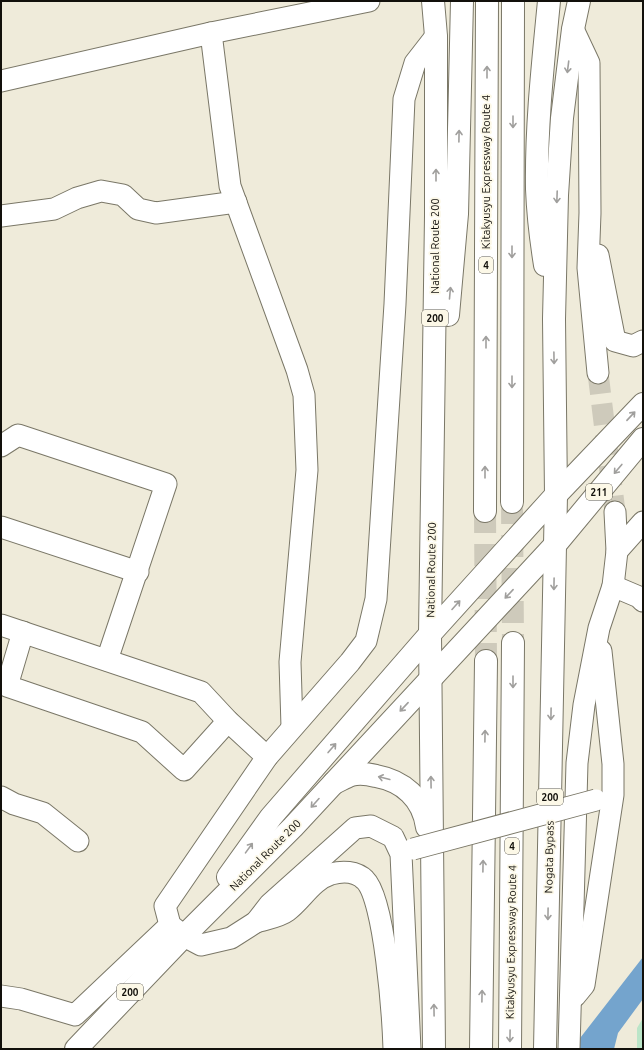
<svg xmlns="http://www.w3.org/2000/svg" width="644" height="1050" viewBox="0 0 644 1050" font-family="Ubuntu,sans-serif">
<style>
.green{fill:#bbe5c8}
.water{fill:#74a4cd}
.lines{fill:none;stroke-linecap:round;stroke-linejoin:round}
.minor-tunnel{stroke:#cecabb;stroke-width:21;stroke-dasharray:21 10;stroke-linecap:butt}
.highway-tunnel{stroke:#cecabb;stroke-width:22;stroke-dasharray:22 11;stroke-linecap:butt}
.minor-casing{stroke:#7a7767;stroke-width:23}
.highway-casing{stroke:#7a7767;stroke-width:24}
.minor{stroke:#fff;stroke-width:21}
.highway{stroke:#fff;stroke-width:22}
.minor-bridge-casing{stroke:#7a7767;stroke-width:23;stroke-linecap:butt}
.minor-bridge{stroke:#fff;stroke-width:21}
.oneway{stroke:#a09f9d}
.labels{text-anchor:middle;stroke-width:3.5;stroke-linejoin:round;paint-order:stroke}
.shield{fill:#fcf8e7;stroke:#58564d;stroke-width:1}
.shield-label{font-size:10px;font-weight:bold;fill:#12100b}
.street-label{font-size:11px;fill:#12100b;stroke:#fcf8e7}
</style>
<rect width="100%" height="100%" fill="#efebda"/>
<polygon class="green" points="643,1018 643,1049 637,1049 637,1028"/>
<polygon class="water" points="643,957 643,999 618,1033 614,1049 565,1049 577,1042"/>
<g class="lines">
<polyline class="minor-tunnel" points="598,373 615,512"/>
<g class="highway-tunnel">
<polyline points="512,502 513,643"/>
<polyline points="485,511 486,661"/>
</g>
<g class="minor-casing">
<g id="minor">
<polyline points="573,29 589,63 590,213 588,268 598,373"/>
<polyline points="211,33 230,186 297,370 304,395 307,470 290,662 292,727"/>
<polyline points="1,81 211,33 369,1"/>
<polyline points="1,216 54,209 77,198 101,191 123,195 138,209 156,213 236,202"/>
<polyline points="598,255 615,341 633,346 643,341"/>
<polyline points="1,446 18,435 166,484 107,660"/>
<polyline points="1,527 138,572"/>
<polyline points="617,551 643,522"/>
<polyline points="613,586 639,597 643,601"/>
<polyline points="1,625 201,692 228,721 267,757"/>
<polyline points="23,632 7,686 142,732 184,770 228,721"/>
<polyline points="1,797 14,804 43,813 78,841"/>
<path d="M256,922C265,919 279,917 287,911C302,900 312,880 331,874C342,871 356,871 365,880C385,899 393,1018 394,1049"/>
<polyline points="1,996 21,999 75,1015 170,925"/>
<polyline points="575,996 584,985 613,795 613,764 601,651"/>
<polyline points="410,1049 401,854 393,837 371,826 355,828 270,904 256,922 231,938 201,945 184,936 170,925 165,906 267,757 350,662 366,641 376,599 395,304 404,99 415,63 436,36"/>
<polyline points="569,1049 577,763 584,705 599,628 613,586 617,551 615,512"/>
</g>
</g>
<g class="highway-casing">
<g id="highway">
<polyline points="433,1 436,36 436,216 430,634 434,1049"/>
<path d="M545,265C541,240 538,214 537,189C536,126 543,63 549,1"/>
<polyline points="448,315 457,214 462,1"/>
<polyline points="512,502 513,1"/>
<polyline points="485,511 487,1"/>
<path d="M334,783C339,781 345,777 351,775C358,773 368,774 376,776C403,781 423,798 427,827"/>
<polyline points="228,877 271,817 430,634 556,495 643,404"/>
<polyline points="76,1049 184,936 293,827 555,545 643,439"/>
<polyline points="481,1049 486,661"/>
<polyline points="510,1049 513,643"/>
<polyline points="545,1049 556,495 554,319 557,195 562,118 573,29 579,1"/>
</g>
</g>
<use href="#minor" class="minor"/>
<use href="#highway" class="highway"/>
<g class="minor-bridge-casing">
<polyline id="minor-bridge" points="413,849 596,800"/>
</g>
<use href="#minor-bridge" class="minor-bridge"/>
</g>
<defs><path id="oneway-shaft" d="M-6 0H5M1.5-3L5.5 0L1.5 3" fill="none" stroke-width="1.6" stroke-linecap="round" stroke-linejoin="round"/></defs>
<g class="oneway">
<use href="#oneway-shaft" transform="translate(568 67) rotate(97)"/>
<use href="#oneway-shaft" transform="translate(487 72) rotate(-90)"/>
<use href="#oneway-shaft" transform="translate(513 122) rotate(90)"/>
<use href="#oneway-shaft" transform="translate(459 136) rotate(-89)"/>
<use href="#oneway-shaft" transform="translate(436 175) rotate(-90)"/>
<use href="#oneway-shaft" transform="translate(557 197) rotate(92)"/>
<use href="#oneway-shaft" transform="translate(512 252) rotate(90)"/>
<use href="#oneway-shaft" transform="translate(450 293) rotate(-85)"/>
<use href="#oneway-shaft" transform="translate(486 342) rotate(-90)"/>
<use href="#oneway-shaft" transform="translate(554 358) rotate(89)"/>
<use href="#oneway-shaft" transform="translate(512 382) rotate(90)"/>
<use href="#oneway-shaft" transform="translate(631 416) rotate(-47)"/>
<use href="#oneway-shaft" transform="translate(618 469) rotate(130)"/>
<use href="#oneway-shaft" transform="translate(485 472) rotate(-90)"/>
<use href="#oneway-shaft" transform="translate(554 584) rotate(91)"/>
<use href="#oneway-shaft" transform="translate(509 594) rotate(133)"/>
<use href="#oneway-shaft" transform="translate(456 605) rotate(-48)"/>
<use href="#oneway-shaft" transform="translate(513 682) rotate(90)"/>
<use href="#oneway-shaft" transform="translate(404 707) rotate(133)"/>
<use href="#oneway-shaft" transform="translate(551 714) rotate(91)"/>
<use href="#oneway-shaft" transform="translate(485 736) rotate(-89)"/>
<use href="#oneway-shaft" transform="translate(332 748) rotate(-49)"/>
<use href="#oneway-shaft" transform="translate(384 778) rotate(-166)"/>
<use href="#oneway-shaft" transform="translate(431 782) rotate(-91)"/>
<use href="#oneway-shaft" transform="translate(315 803) rotate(132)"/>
<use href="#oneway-shaft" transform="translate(249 848) rotate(-54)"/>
<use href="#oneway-shaft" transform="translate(483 866) rotate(-89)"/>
<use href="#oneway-shaft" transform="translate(548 914) rotate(91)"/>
<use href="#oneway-shaft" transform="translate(482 996) rotate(-89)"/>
<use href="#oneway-shaft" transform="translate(434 1010) rotate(-91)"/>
<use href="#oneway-shaft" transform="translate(510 1036) rotate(91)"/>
</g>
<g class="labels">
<g class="shield">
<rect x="479" y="257" width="14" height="16" rx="3"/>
<rect x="422" y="310" width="26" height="16" rx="3"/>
<rect x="586" y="484" width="26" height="16" rx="3"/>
<rect x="537" y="789" width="26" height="16" rx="3"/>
<rect x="505" y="838" width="14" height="16" rx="3"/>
<rect x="117" y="984" width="26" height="16" rx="3"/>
</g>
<g class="shield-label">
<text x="486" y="269">4</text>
<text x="435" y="322">200</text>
<text x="599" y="496">211</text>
<text x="550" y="801">200</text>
<text x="512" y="850">4</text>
<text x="130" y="996">200</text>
</g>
<g class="street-label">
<text transform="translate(486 172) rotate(-90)" y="4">Kitakyusyu Expressway Route 4</text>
<text transform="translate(435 246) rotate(-90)" y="4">National Route 200</text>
<text transform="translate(431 570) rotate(-89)" y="4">National Route 200</text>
<text transform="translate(265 855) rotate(-45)" y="4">National Route 200</text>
<text transform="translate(549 857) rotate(-89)" y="4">Nogata Bypass</text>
<text transform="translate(511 942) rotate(-89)" y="4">Kitakyusyu Expressway Route 4</text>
</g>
</g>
<rect width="644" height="1050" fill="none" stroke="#12100b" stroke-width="4"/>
</svg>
